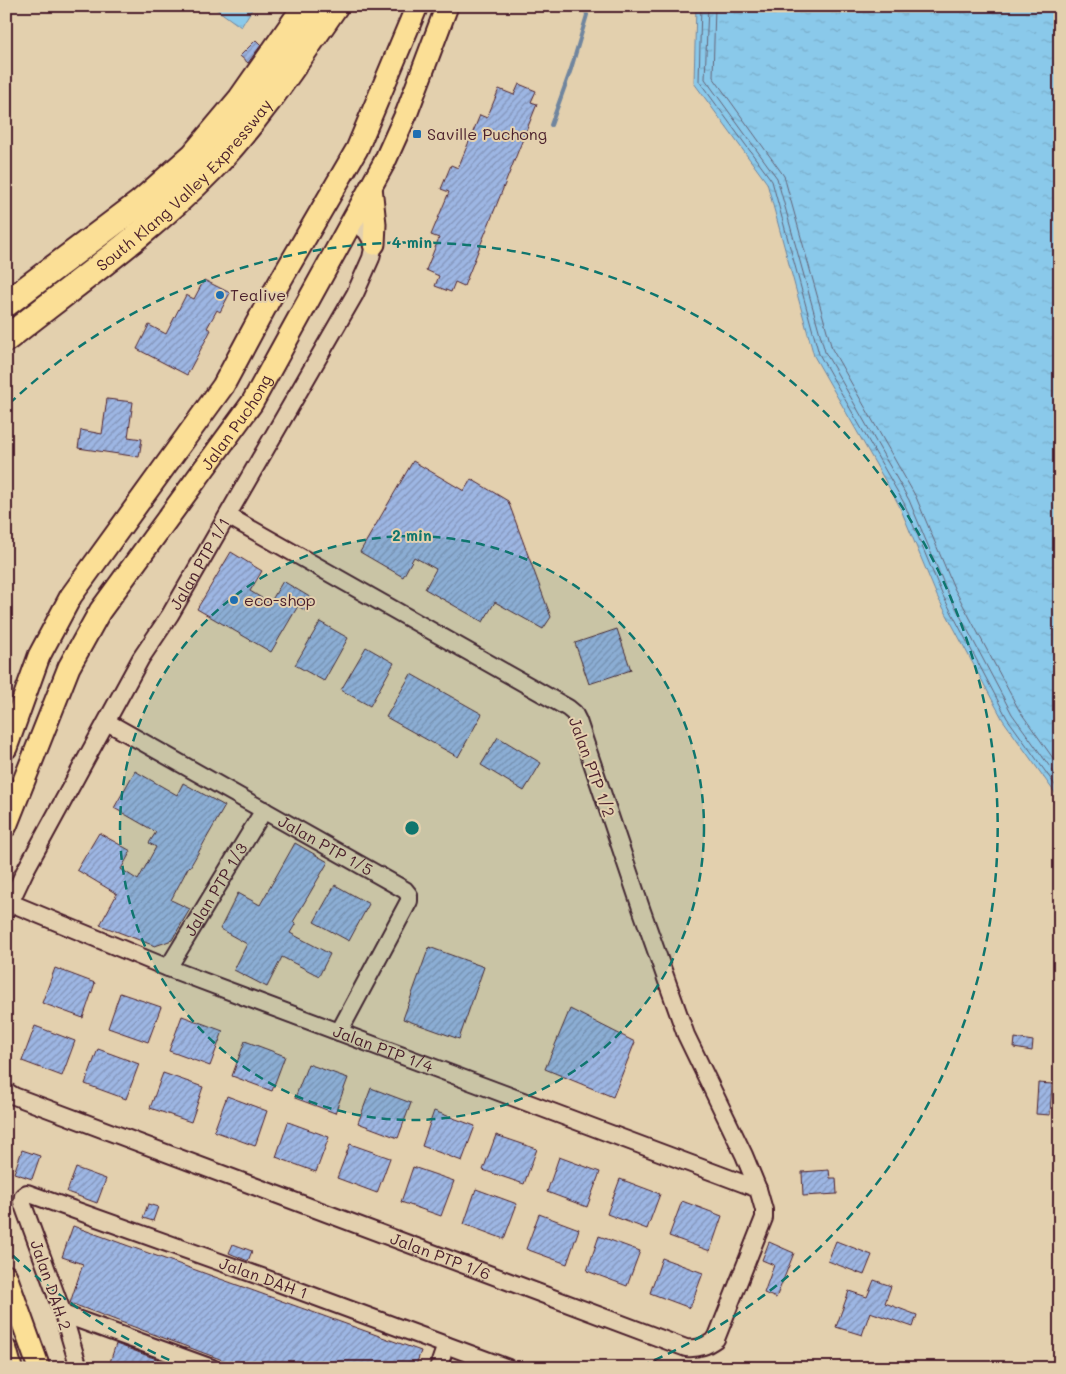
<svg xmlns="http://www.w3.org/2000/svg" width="1066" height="1374" viewBox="0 0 1066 1374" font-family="Mali,sans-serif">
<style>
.water{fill:url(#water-ripples);stroke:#70859e}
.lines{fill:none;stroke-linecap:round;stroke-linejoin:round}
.shore{stroke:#646377;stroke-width:1}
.stream{stroke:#70859e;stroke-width:4}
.building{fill:url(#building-hatch);stroke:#4a1f2b}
.minor-casing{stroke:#4a1f2b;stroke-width:20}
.major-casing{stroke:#4a1f2b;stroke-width:25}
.highway-casing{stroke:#4a1f2b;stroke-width:29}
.minor{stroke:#e3d0ae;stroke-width:16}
.major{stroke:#fbdf96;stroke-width:21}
.highway{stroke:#fbdf96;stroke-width:25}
.ring{fill:none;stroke:#0f766e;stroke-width:2.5;stroke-dasharray:9 6}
.poi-dot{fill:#1f6fb2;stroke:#e3d0ae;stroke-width:2}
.labels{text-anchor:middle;stroke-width:4;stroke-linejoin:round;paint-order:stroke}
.poi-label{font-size:16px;fill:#4a1f2b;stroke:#e3d0ae;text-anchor:start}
.street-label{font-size:16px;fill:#4a1f2b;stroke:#e3d0ae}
.centre{fill:#0f766e;stroke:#e3d0ae;stroke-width:2.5}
.ring-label{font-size:15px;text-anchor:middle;font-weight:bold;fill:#0f766e;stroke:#e3d0ae;stroke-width:4;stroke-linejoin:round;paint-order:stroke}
</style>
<defs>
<pattern id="water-ripples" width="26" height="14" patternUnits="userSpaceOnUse" patternTransform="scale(1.25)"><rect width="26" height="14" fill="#8ac9ea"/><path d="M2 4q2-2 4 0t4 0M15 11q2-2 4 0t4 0" fill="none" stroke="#79acc9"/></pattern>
<pattern id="building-hatch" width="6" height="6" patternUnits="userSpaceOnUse" patternTransform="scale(1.25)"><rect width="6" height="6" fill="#9db6e3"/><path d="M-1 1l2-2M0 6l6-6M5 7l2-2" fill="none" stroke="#8293b8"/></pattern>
</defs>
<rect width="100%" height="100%" fill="#e3d0ae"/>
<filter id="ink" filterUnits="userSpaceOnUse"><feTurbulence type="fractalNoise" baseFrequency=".02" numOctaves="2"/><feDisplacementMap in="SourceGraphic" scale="10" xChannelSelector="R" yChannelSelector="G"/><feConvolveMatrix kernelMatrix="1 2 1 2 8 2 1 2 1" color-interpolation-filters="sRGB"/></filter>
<g filter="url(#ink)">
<g class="water">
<polygon points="212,6 254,6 241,27"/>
<polygon points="696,6 1060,6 1060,800 1003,720 937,596 899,505 814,356 767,183 694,83"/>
</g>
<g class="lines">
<g class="shore">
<polyline points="701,6 699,81 772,181 819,354 904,503 942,594 1007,718 1060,792"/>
<polyline points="708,6 705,79 777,178 825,352 909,500 947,591 1012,714 1060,781"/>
<polyline points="715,6 713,77 784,176 832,349 916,497 954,588 1019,710 1060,768"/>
</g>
<polyline class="stream" points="551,125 571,69 587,15 585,6"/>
</g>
<g class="building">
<polygon points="256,40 261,45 248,63 240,56"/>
<polygon points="519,84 536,91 531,102 537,104 464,286 455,282 451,292 435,286 439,276 426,270 439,238 431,235 449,192 441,189 451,165 458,168 480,115 487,118 499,89 514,95"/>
<polygon points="204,280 230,293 220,312 217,310 207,328 211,330 187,375 137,349 149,325 166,334 186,295 194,299"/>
<polygon points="107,399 133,402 128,437 142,439 139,457 78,448 81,430 102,434"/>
<polygon points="413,461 464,491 471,479 508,501 551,617 543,629 495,602 483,622 425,589 436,569 414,557 403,577 360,552"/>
<polygon points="231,552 262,571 250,591 270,603 283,581 313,599 306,611 298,606 271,652 197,609"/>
<polygon points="320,622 348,638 324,681 295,665"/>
<polygon points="617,629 631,670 589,684 575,643"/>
<polygon points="366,647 394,663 370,706 341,690"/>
<polygon points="411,674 482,714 458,757 386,717"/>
<polygon points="498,737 541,763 524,791 481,765"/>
<polygon points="135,771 177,795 183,783 225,806 190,867 189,866 171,900 190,909 172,940 155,946 100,925 117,894 77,870 99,833 131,851 121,869 138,880 156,847 149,843 156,832 114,808"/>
<polygon points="295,843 328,862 293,922 296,923 290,933 330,954 319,976 282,957 267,987 234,970 247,944 220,929 238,893 260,905"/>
<polygon points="335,885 369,904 349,941 314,922"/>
<polygon points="429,947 484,967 459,1039 403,1019"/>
<polygon points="55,968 95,983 83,1018 42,1003"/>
<polygon points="120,993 161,1007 148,1042 108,1028"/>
<polygon points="570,1009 635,1042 613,1097 545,1069"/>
<polygon points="182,1016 223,1031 210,1066 169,1051"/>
<polygon points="35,1026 75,1041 62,1076 22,1061"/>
<polygon points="1015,1038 1033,1041 1032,1051 1014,1048"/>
<polygon points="245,1041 285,1056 272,1091 232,1076"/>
<polygon points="98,1049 139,1064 126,1099 85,1084"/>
<polygon points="308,1064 348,1078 335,1113 295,1098"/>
<polygon points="163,1073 203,1087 191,1122 150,1108"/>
<polygon points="1038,1083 1052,1084 1050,1115 1036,1114"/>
<polygon points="371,1088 411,1103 398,1138 358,1123"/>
<polygon points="227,1096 267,1111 255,1146 214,1131"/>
<polygon points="434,1111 475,1126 462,1161 422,1146"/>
<polygon points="288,1122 329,1137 316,1172 276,1157"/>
<polygon points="496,1135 537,1149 524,1184 483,1170"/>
<polygon points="350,1144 390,1158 377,1193 337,1178"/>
<polygon points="22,1150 40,1156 32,1179 14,1173"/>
<polygon points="559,1157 600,1172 587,1207 547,1192"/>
<polygon points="413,1167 454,1181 441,1216 401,1202"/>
<polygon points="76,1168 106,1179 97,1203 67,1192"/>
<polygon points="829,1170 830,1178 836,1178 837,1194 803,1196 802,1172"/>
<polygon points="620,1179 660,1194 647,1229 607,1214"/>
<polygon points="476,1189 517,1204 504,1239 464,1224"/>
<polygon points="682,1201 722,1216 710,1251 669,1236"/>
<polygon points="148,1204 158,1207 153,1221 143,1218"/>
<polygon points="539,1214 579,1229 567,1264 526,1249"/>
<polygon points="73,1226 421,1351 415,1368 244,1368 70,1303 83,1264 62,1257"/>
<polygon points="599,1236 640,1251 627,1286 587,1271"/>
<polygon points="836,1241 872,1255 864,1275 828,1261"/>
<polygon points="769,1242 794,1253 776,1298 764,1293 774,1265 762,1260"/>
<polygon points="233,1244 252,1251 248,1261 229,1253"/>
<polygon points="662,1258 703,1273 690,1308 650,1293"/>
<polygon points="874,1280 891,1286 885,1303 917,1315 913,1327 870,1312 862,1335 836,1327 849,1291 867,1297"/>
<polygon points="116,1344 178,1367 178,1368 108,1368"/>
</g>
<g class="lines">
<g class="minor-casing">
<g id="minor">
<path id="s1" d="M107,722L405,890L409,895V901L339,1032"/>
<path id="s2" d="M6,901L168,968L758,1189"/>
<path id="s3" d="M6,911L25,871L141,658L170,615L355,294L371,258L374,244L366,231L353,222"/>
<path id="s4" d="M168,968L264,810"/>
<path id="s5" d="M6,1091L14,1096L686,1348C699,1349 706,1346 716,1339L764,1218V1210L758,1189L744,1155L686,1035L642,911L578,721L574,713L568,708L228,516"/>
<polyline points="63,1314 212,1368"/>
<path id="s6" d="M79,1368L63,1314L22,1202L23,1196L27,1193L262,1277L508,1368"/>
<polyline points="438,1368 446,1345"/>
</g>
</g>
<g class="major-casing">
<g id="major">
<polyline points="371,187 375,224 374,244"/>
<polyline points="6,748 39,656 71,596 223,386 268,302 357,149 417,6"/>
<path id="s7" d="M6,826L69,667L100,611L252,403L384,163L407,112L447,6"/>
<polyline points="6,1276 39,1368"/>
<polyline points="6,1350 11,1368"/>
</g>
</g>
<g class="highway-casing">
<g id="highway">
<polyline points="6,304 140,203 194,155 241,99 306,6"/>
<path id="s8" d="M6,339C75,284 149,233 211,169C258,120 296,62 335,6"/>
</g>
</g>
<use href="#minor" class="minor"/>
<use href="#major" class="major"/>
<use href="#highway" class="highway"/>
</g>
</g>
<circle cx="412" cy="828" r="292" fill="#0f766e" fill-opacity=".12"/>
<g class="ring">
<circle cx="412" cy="828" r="292"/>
<path d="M183 1366A585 585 0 0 1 9 1252M9 404A585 585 0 1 1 641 1366"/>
</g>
<g class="poi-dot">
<rect x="412" y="129" width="10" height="10" rx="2.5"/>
<circle cx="220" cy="295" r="5"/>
<circle cx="234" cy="600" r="5"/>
</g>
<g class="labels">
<g class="poi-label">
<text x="427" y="140">Saville Puchong</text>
<text x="230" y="301">Tealive</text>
<text x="244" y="606">eco-shop</text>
</g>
<g class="street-label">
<text dy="6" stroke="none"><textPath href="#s8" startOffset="236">South Klang Valley Expressway</textPath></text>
<text dy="6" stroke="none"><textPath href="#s7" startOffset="468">Jalan Puchong</textPath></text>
<text dy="6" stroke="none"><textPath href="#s3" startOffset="398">Jalan PTP 1/1</textPath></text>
<text transform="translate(592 767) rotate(70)" y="6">Jalan PTP 1/2</text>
<text dy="6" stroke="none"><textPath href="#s1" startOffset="251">Jalan PTP 1/5</textPath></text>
<text dy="6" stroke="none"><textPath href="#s4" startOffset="92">Jalan PTP 1/3</textPath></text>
<text dy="6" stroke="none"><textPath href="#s2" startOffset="405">Jalan PTP 1/4</textPath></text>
<text dy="6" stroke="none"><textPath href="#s5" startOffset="465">Jalan PTP 1/6</textPath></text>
<text dy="6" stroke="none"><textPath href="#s6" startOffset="438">Jalan DAH 1</textPath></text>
<text transform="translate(51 1285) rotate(71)" y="6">Jalan DAH 2</text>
</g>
</g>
<circle cx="412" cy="828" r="8" class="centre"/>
<g class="ring-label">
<text x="412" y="248">4 min</text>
<text x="412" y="541">2 min</text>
</g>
<rect width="1066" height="1374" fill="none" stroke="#e3d0ae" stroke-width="25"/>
<rect x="12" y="12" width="1041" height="1349" fill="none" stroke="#4a1f2b" stroke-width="2" filter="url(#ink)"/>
</svg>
